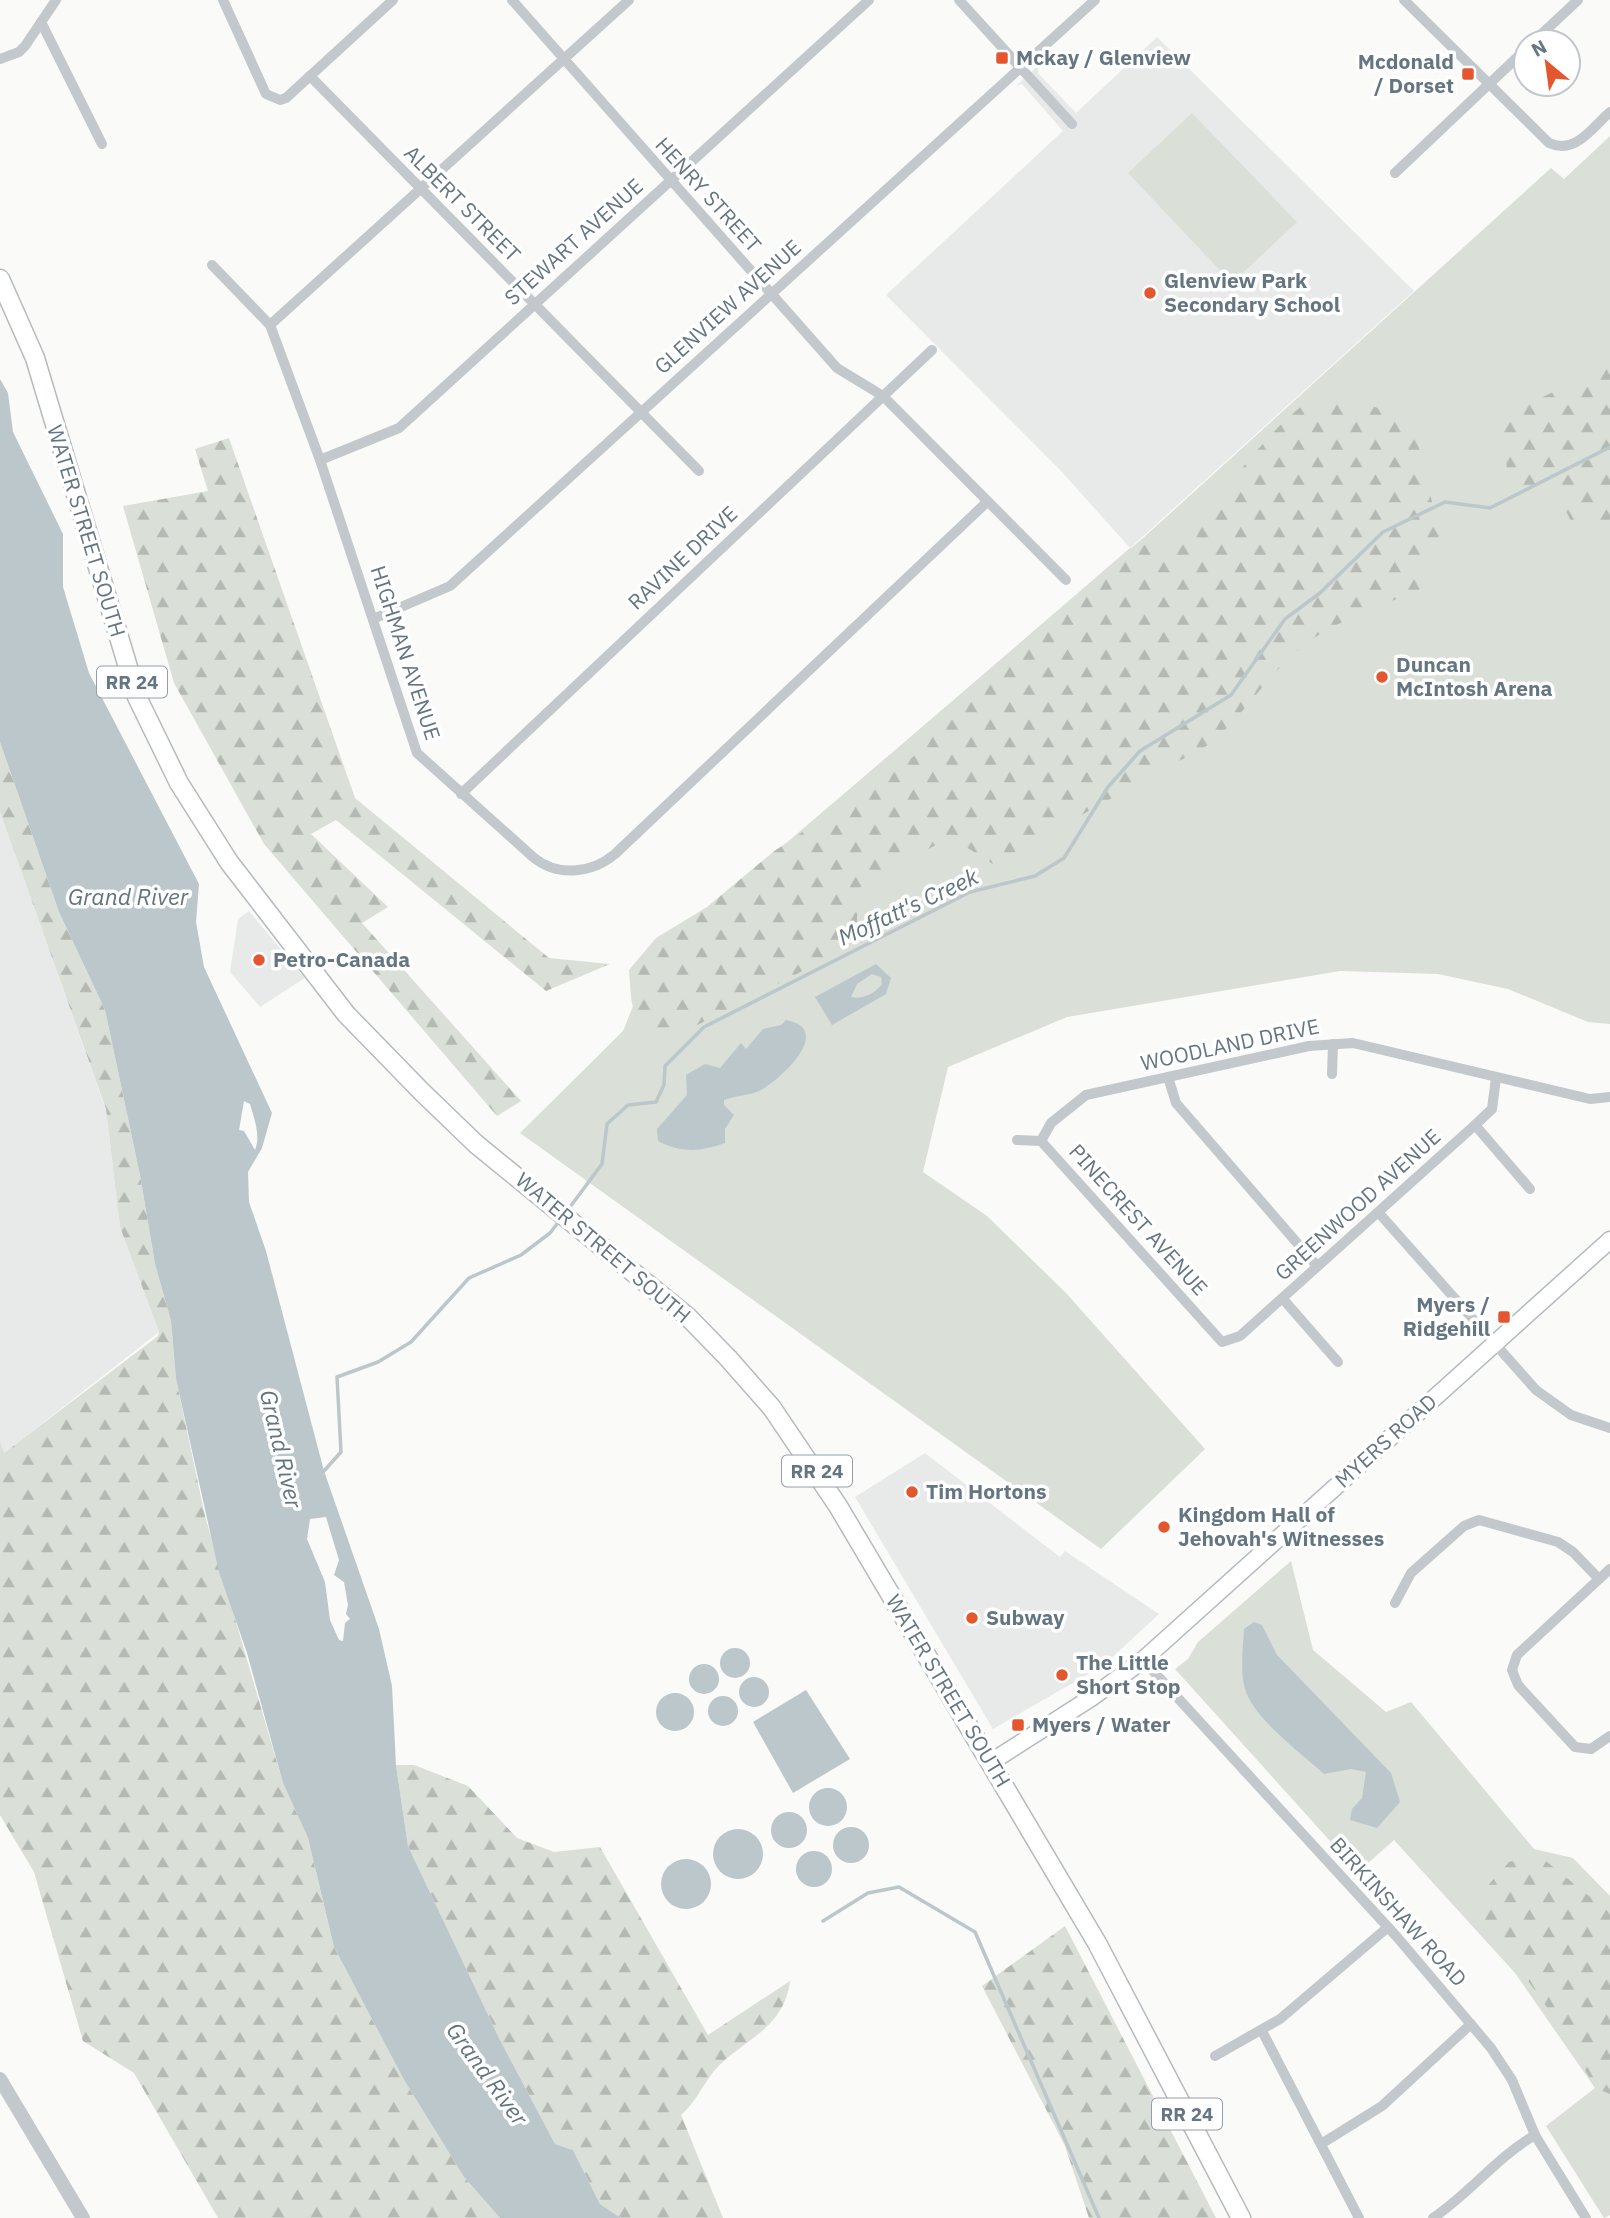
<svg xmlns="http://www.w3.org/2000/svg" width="1610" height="2218" viewBox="0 0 1610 2218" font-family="'IBM Plex Sans',sans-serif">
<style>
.built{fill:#e8e9e9}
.green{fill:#dadfd7}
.forest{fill:url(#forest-firs)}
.water{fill:#bbc7cb;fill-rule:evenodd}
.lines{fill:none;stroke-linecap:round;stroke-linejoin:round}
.stream{stroke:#bbc7cb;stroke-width:3.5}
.secondary-casing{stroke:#b3babf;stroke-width:19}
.primary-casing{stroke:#b5babe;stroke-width:21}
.minor{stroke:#c3c8cc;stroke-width:10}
.tertiary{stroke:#c3c8cc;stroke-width:14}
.secondary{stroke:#fff;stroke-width:16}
.primary{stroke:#fff;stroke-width:18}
.poi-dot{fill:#e4572e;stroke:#fff;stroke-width:2.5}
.labels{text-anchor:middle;stroke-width:7;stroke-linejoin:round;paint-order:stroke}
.shield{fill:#fff;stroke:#939fa8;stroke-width:2}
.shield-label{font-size:19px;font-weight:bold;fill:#657683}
.poi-label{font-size:21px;font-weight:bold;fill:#657683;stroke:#fff;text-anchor:start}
.street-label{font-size:21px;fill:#657683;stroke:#fff}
.water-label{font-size:23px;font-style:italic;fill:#60757c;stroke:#fff}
</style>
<defs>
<pattern id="forest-firs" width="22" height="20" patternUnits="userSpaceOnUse" patternTransform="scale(1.75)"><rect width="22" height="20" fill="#dadfd7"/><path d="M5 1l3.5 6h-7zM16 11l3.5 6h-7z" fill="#b4b9b4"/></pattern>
</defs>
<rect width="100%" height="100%" fill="#fafaf8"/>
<g class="built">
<polygon points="1157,37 1414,291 1130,548 1062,472 886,295 1063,131 1022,84 1016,86 1038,66 1038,73 1076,113"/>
<polygon points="0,812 106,1110 120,1227 159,1332 3,1454 0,1441"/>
<polygon points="249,911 305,978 260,1007 230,972 238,919"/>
<polygon points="925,1453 1060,1557 1065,1551 1159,1614 1104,1665 993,1729 855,1497"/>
</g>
<g class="green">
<polygon points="1192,113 1297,222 1232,283 1128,173"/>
<polygon points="1610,136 1610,1024 1588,1022 1508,989 1438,974 1340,971 1067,1017 948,1067 923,1172 987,1216 1066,1293 1205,1449 1101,1549 520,1133 623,1031 653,957 1143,538 1551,168 1564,179"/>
<polygon points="1291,1561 1313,1650 1386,1712 1411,1702 1534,1849 1573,1858 1610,1896 1610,2215 1604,2218 1546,2126 1595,2088 1515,1973 1394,1840 1358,1872 1175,1669 1188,1659 1198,1642"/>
</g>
<g class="forest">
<path d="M1610,364V522L1571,521L1551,482L1525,500C1503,484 1505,444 1500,418Z"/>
<path d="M1346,398L1381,409L1417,439L1440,535L1423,555L1425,587C1382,607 1331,620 1295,653C1264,680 1243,716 1210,744L993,864L950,837L857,889V943L674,1037C629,1015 633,1021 629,970L656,938L707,907L773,852L914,756L919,730L1130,548L1186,538C1211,508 1282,411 1313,400C1323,397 1336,399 1346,398Z"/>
<polygon points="229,438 355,798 549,958 610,964 546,991 336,820 311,834 388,907 362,923 521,1101 497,1116 264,844 174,683 123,506 208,491 195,449"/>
<polygon points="0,742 59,912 105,1010 140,1175 155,1264 171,1321 176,1379 205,1516 283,1783 308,1838 334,1947 404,2080 464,2177 500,2218 218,2218 134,2073 83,2041 34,1872 0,1815 0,1441 4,1453 158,1336 159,1332 120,1227 106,1109 0,812"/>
<path d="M396,1765H414L468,1786L517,1838L554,1852L600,1847L708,2035L790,1981C784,2030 741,2040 714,2071C702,2086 696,2102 681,2115L723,2218H621L600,2204L573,2150L555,2144L499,2038L408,1846Z"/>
<polygon points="1536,1853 1610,1913 1610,2094 1595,2088 1563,2030 1483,1917 1483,1891 1509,1862"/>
<polygon points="1065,1926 1216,2218 1089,2218 1065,2146 982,1986"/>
</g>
<g class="water">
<path d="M0,379L8,393L13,432L63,534V587L89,673L199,884L196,922L204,967L272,1113L262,1148L248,1172L249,1202L266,1251L324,1471L379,1629L392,1686L396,1765L408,1846L499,2038L555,2144L573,2150L600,2204L621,2218H500L464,2177L404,2080L334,1947L308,1838L283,1783L247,1653L219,1572L176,1379L171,1321L155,1264L140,1175L105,1010L59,912L0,742ZM244,1101L250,1104C254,1118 261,1136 255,1150L244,1131L239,1130ZM326,1517L339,1560L334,1575L344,1582L348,1605L346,1614L350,1619L345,1623L343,1641L339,1640L330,1620L325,1582L307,1539L310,1519Z"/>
<path d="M876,964L891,978L886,994L832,1025L815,997ZM872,974L881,977L882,984C876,993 862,1000 851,997L857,984Z"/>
<path d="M786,1020C835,1029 781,1079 761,1090C749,1096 737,1095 724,1100V1105L734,1115L725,1129V1143C700,1152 681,1153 658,1141L657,1129L687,1095L686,1075L705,1064L720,1068L741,1043L746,1049L763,1029L781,1025Z"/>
<path d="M1254,1622L1262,1625L1277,1655L1391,1773L1400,1802L1377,1828L1350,1820L1352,1809L1362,1798L1366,1772L1351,1769L1324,1774C1301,1753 1254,1719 1245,1689C1240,1671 1243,1648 1244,1629Z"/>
<circle cx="735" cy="1663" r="15"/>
<circle cx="704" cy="1679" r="15"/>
<circle cx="754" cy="1692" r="15"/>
<polygon points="806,1690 850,1759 793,1793 753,1722"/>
<circle cx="675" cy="1712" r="19"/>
<circle cx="723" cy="1711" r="15"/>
<circle cx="828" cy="1807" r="19"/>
<circle cx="789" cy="1830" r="18"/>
<circle cx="851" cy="1845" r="18"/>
<circle cx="738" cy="1854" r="25"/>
<circle cx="814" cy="1869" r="18"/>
<circle cx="686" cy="1884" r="25"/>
</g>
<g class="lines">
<g class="stream">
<polyline points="567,1211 602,1164 607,1124 628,1105 656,1102 664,1085 665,1066 704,1027 970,892 1035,876 1064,858 1108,787 1140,751 1231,695 1285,619 1320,593 1383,532 1445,502 1490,508 1610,447"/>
<polyline points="324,1471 341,1452 337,1377 378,1362 411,1342 469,1278 521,1255 550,1233 560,1220"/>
<polyline points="823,1921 868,1893 899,1887 975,1932 1099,2218"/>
</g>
<g class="secondary-casing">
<polyline id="secondary" points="991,1762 1091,1698 1143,1660 1610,1240"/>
</g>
<g class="primary-casing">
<polyline id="primary" points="0,279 35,358 137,697 179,783 229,862 346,1014 422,1092 476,1144 689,1318 728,1358 772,1408 838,1506 1097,1943 1241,2218"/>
</g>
<g class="minor">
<polyline points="223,0 266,94 280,100 286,98 393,0"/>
<polyline points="512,0 837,368 883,396 1066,580"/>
<polyline points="959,0 1072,124"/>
<path d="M1404,0L1549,143C1575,155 1592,128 1610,112"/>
<polyline points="41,22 102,144"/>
<polyline points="1533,42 1578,0"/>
<polyline points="0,59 19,52 25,46 56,0"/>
<polyline points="310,76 699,471"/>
<polyline points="1395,173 1526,49"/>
<path d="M212,265L270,325L320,460L417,753L533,857C557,877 591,874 615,854L987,502"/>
<polyline points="270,325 629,0"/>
<polyline points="320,460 399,428 869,0"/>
<polyline points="373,619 450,586 1095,0"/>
<polyline points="461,794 932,350"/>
<polyline points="1332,1074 1333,1044"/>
<polyline points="1168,1077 1176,1103 1317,1266"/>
<polyline points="1475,1125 1530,1189"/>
<polyline points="1017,1140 1041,1141 1222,1342 1240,1336 1475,1125 1492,1109 1496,1078"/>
<polyline points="1041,1141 1051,1123 1086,1095 1309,1046 1353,1043 1590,1099 1610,1097"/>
<polyline points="1378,1212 1536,1390 1571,1415 1610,1428"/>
<polyline points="1283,1299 1338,1362"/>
<polyline points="1610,1569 1517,1655 1512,1670 1518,1685 1575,1747 1591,1749 1610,1736"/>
<polyline points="1395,1603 1411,1573 1464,1526 1479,1520 1558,1542 1573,1552 1599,1579"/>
<polyline points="1143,1660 1397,1937 1491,2048 1512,2080 1535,2135 1586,2218"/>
<polyline points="1262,2031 1359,2218"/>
<polyline points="1215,2056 1280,2019 1387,1928"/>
<polyline points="1321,2144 1382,2106 1471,2024"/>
<path d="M1433,2218C1470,2193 1497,2157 1535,2135"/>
</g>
<polyline class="tertiary" points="0,2079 83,2218"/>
<use href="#secondary" class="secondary"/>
<use href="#primary" class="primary"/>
</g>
<g class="poi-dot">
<rect x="995" y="51" width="14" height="14" rx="3.5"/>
<rect x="1461" y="67" width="14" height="14" rx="3.5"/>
<circle cx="1150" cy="293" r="7"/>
<circle cx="1382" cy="677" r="7"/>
<circle cx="259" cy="960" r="7"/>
<rect x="1497" y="1310" width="14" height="14" rx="3.5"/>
<circle cx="912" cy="1492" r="7"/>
<circle cx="1164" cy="1527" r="7"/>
<circle cx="972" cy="1618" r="7"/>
<circle cx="1062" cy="1675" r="7"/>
<rect x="1011" y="1718" width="14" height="14" rx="3.5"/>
</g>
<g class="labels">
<g class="shield">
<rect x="97" y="666.5" width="70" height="31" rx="5"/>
<rect x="782" y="1455.5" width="70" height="31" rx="5"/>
<rect x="1152" y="2098.5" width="70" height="31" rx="5"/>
</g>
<g class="shield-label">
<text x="132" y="689">RR 24</text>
<text x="817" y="1478">RR 24</text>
<text x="1187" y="2121">RR 24</text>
</g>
<g class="poi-label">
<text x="1016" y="65">Mckay / Glenview</text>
<text x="1454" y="69" text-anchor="end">Mcdonald<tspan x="1454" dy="24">/ Dorset</tspan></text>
<text x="1164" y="288">Glenview Park<tspan x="1164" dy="24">Secondary School</tspan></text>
<text x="1396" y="672">Duncan<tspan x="1396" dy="24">McIntosh Arena</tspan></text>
<text x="273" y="967">Petro-Canada</text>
<text x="1490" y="1312" text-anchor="end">Myers /<tspan x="1490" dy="24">Ridgehill</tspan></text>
<text x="926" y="1499">Tim Hortons</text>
<text x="1178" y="1522">Kingdom Hall of<tspan x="1178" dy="24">Jehovah's Witnesses</tspan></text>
<text x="986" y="1625">Subway</text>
<text x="1076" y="1670">The Little<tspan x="1076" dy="24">Short Stop</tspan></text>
<text x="1032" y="1732">Myers / Water</text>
</g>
<g class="street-label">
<text transform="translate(708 195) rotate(48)" y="7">HENRY STREET</text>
<text transform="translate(462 204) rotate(45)" y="7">ALBERT STREET</text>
<text transform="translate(574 242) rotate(-42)" y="7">STEWART AVENUE</text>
<text transform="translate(728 307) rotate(-42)" y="7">GLENVIEW AVENUE</text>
<text transform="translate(86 531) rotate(73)" y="7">WATER STREET SOUTH</text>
<text transform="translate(683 558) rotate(-43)" y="7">RAVINE DRIVE</text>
<text transform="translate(405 653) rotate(72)" y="7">HIGHMAN AVENUE</text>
<text transform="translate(1230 1045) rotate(-12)" y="7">WOODLAND DRIVE</text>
<text transform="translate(1358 1205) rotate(-42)" y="7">GREENWOOD AVENUE</text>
<text transform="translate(1138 1220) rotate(48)" y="7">PINECREST AVENUE</text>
<text transform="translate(603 1248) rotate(40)" y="7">WATER STREET SOUTH</text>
<text transform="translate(1386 1441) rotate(-42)" y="7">MYERS ROAD</text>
<text transform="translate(948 1691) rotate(59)" y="7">WATER STREET SOUTH</text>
<text transform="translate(1398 1912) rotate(48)" y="7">BIRKINSHAW ROAD</text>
</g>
<g class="water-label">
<text x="128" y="905">Grand River</text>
<text transform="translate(908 907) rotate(-25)" y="8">Moffatt's Creek</text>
<text transform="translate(281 1449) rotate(77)" y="8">Grand River</text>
<text transform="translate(487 2074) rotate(54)" y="8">Grand River</text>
</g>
</g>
<g transform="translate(1547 63) rotate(331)"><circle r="33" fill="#ffffff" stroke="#c1c8cd" stroke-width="2"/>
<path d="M0-5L12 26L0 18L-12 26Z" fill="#e4572e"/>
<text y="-10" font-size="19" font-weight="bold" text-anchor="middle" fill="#657683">N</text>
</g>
</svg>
